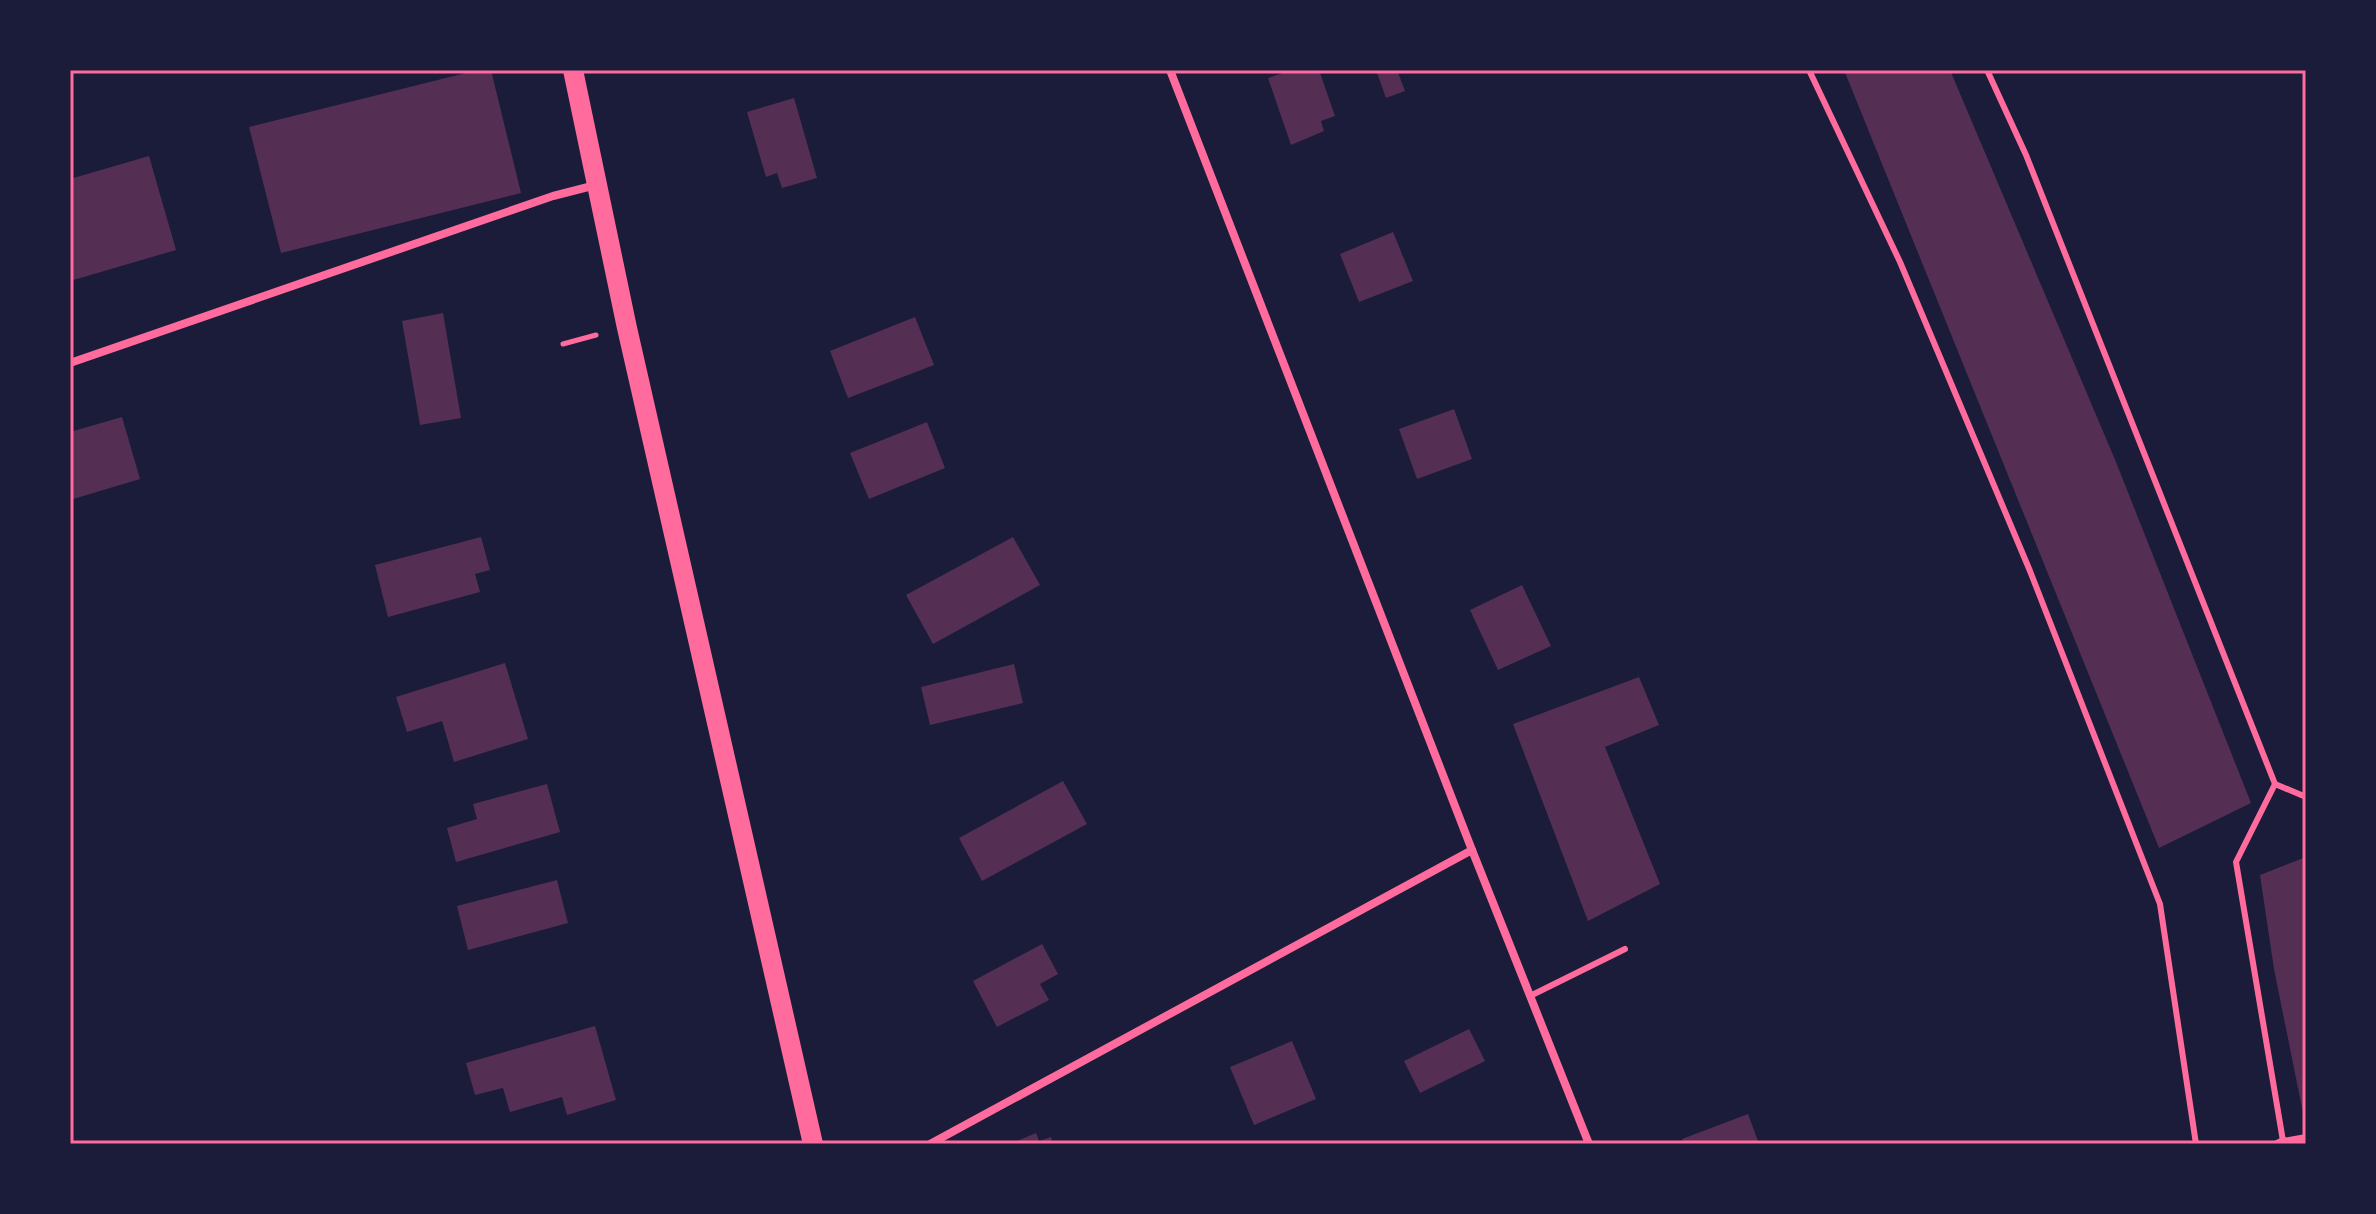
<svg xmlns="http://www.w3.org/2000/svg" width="2376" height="1214" viewBox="0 0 2376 1214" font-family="Raleway,sans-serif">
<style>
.building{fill:#542f53}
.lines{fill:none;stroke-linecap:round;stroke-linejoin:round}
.path{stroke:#ff6b9d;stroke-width:5}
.service{stroke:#ff6b9d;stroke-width:6}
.minor{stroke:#ff6b9d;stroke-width:8}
.primary{stroke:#ff6b9d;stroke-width:20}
.neatline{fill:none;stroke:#ff6b9d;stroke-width:3}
</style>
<rect width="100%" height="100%" fill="#1b1b3a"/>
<g class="building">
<polygon points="478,70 491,70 521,193 281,253 249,127"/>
<polygon points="1292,70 1319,70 1335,116 1321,121 1324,131 1291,145 1268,78"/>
<polygon points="1376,70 1397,70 1405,91 1386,98"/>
<polygon points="1844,70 1950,70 2116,462 2251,803 2159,848"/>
<polygon points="794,98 817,178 782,188 777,173 766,177 747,112"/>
<polygon points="149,156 176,250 70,281 70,179"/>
<polygon points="1393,232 1413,281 1359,302 1340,254"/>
<polygon points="443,313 461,418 420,425 402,321"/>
<polygon points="915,317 934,365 848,398 830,351"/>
<polygon points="1454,409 1472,459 1417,479 1399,429"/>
<polygon points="122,417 140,479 70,500 70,432"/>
<polygon points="927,422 945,468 869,499 850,453"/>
<polygon points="481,537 490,570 475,574 480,592 388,617 375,565"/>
<polygon points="1013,537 1040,585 933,644 906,595"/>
<polygon points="1522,585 1551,646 1498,670 1470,610"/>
<polygon points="505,663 528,739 454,762 442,721 407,732 396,697"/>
<polygon points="1014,664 1023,703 930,725 921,687"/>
<polygon points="1639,677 1659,725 1605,747 1660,884 1588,921 1513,724"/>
<polygon points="1063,781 1087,824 982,881 959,838"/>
<polygon points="547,784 560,832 456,862 447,828 477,819 473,804"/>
<polygon points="2306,857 2306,1113 2303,1113 2274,969 2260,875"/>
<polygon points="557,880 568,923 468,950 457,906"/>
<polygon points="1042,944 1058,974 1040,984 1049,1000 997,1027 973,981"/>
<polygon points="595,1026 616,1100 567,1115 562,1097 510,1112 503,1088 475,1095 466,1063"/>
<polygon points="1469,1029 1485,1061 1420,1093 1404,1061"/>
<polygon points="1292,1041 1316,1099 1254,1125 1230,1067"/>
<polygon points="1748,1114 1759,1144 1684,1144 1682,1139"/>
<polygon points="1036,1133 1039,1141 1051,1137 1053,1144 1010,1144"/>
</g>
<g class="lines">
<polyline class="path" points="563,344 596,335"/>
<g class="service">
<polyline points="1809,70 1900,262 2030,571 2160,904 2196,1144"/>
<polyline points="1987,70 2026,155 2275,784 2236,862 2283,1141 2306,1137"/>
<polyline points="2275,784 2306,797"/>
<polyline points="1530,996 1625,949"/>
</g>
<g class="minor">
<polyline points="1170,70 1472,850 1589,1144"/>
<polyline points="70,363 553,196 596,185"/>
<polyline points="930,1144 1472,850"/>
<polyline points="2277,1144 2283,1141"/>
</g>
<polyline class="primary" points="573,70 627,328 813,1144"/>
</g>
<rect width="2376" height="1214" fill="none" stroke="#1b1b3a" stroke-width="144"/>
<rect x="72" y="72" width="2232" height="1070" class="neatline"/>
</svg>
